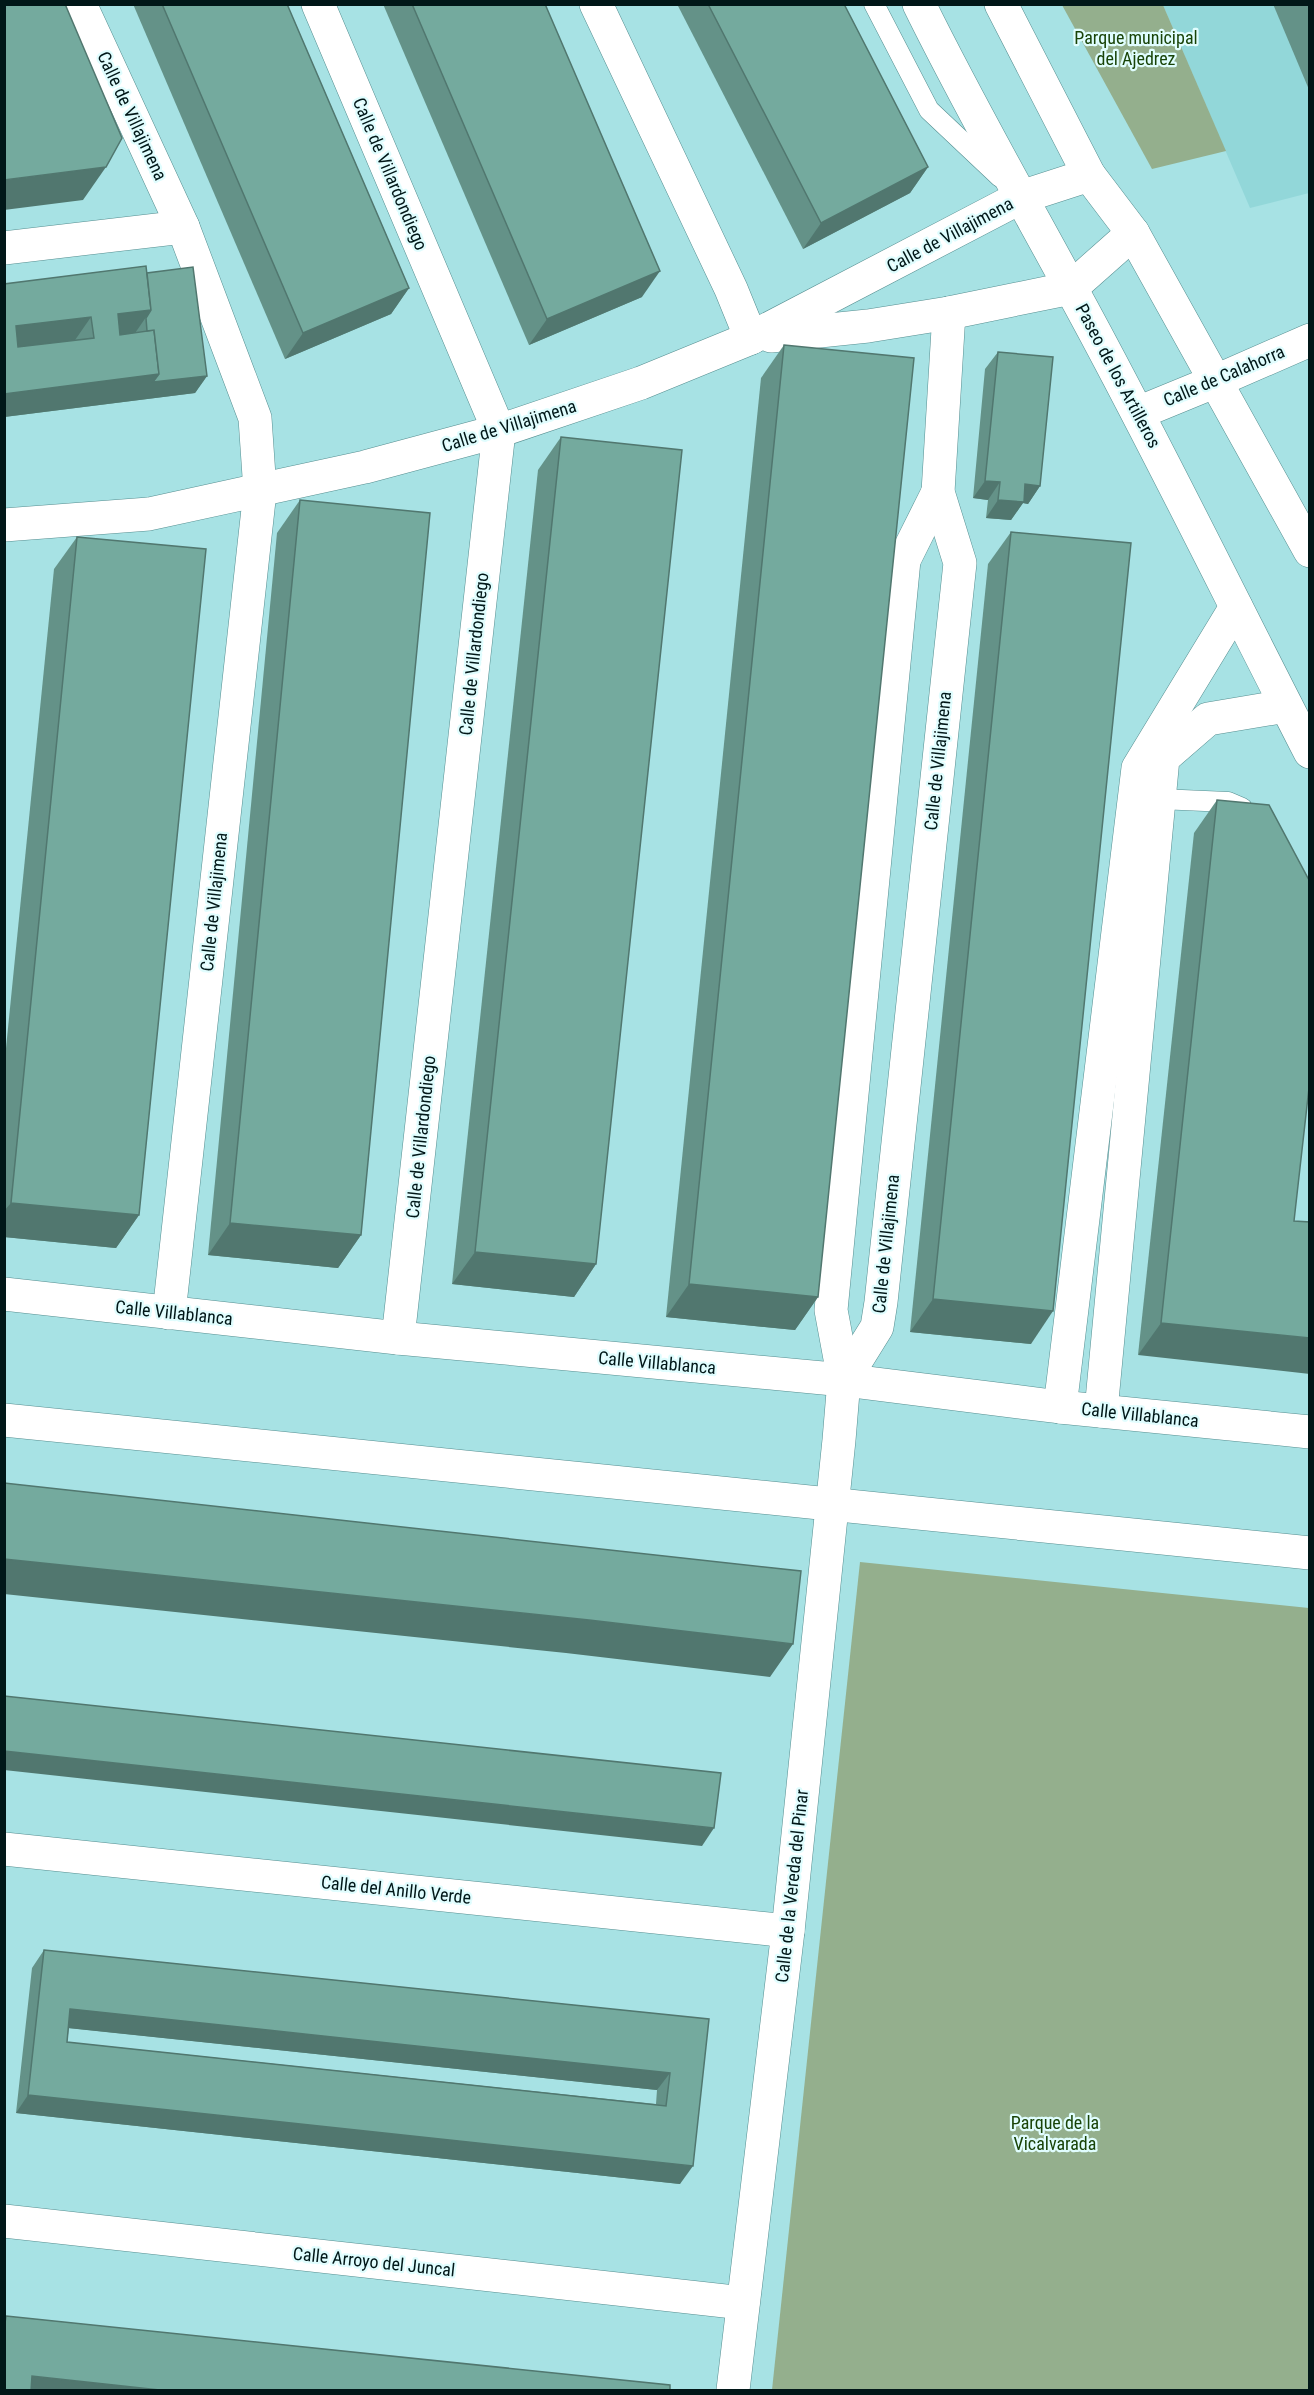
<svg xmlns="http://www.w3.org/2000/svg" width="1314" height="2395" viewBox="0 0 1314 2395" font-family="'Roboto Condensed',sans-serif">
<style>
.built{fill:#92d7d9}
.green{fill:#94af8d}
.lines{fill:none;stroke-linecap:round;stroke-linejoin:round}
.lane-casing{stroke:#558e90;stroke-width:21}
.street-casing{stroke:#558e90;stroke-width:34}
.secondary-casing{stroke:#558e90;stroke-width:34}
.lane{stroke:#fff;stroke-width:20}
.street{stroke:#fff;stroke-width:33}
.secondary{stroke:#fff;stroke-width:33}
.wall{fill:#649288;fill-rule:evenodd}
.shaded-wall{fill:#51776f}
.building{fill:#74aa9e;stroke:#51776f;stroke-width:1.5;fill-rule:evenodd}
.labels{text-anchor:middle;stroke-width:4.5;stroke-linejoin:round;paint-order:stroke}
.park-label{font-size:18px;fill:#184307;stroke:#e0fdfe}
.street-label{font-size:18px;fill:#011718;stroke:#e0fdfe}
</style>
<rect width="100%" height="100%" fill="#a7e2e4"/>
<polygon class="built" points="1163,5 1309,5 1309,193 1250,208"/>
<g class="green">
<polygon points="1062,5 1163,5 1226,151 1152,169"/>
<polygon points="860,1562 1309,1608 1309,2390 772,2390"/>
</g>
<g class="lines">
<g class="lane-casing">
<g id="lane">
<polyline points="874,4 929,110 1000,177"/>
<polyline points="1159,799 1228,802 1242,808"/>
</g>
</g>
<g class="street-casing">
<g id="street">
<polyline points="80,4 183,227 255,418 260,491 169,1313"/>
<polyline points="318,4 499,431 398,1338"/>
<polyline points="596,4 731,289 751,338"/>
<polyline points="4,248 183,227"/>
<polyline points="771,336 868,326 949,313 1071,288 1133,233"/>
<polyline points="1216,381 1310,340"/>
<polyline points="4,525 149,514 365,467 499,431 641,383 751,338 1021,197"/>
<polyline points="844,1380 877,1327 881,1302 960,563 938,492 949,313"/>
<polyline points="1060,1407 1138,768 1236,607"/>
<polyline points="1101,1411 1163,758 1208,719 1286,706"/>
<polyline points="4,1849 788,1931"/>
<polyline points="4,2221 743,2303"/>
<polyline points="733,2390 788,1931 839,1440 844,1380 831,1310 904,560 938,492"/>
</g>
</g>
<g class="secondary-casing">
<g id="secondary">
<path d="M919,4C976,120 1041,231 1101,344C1173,479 1240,616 1310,752"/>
<polyline points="1001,4 1089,175 1133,233 1310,551"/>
<polyline points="1021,197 1089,175"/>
<polyline points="1138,413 1216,381"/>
<polyline points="4,1294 398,1338 844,1380 1060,1407 1310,1432"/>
<polyline points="4,1420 1310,1553"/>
</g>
</g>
<use href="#lane" class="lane"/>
<use href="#street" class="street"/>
<use href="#secondary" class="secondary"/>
</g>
<g class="wall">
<polygon points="133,4 287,4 409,288 391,314 285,359"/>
<polygon points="383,4 545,4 642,297 529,345"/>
<polygon points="677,4 844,4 928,167 910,193 803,249"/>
<polygon points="1273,4 1310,4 1310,92"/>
<polygon points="147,273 207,376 195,393 4,417 4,284"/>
<polygon points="784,345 818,1297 795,1330 666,1317 761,378"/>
<polygon points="998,352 1040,486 1028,504 1023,503 1011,520 986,518 988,500 973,498 985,369"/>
<polygon points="561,437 596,1264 574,1297 452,1284 538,470"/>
<polygon points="300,500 361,1235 338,1268 208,1255 277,533"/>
<polygon points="1011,532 1031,1344 910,1332 988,564"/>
<polygon points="77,537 139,1215 116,1248 4,1237 4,1068 54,569"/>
<polygon points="1217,800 1294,1221 1138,1355 1194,833"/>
<path d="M44,1950L709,2019L680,2184L16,2113L32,1968ZM69,2028L657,2090L656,2104L67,2042Z"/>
</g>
<g class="shaded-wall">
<polygon points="106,167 83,200 4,210 4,180"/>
<polygon points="928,167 910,193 803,249 821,223"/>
<polygon points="660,271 642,297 529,345 547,319"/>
<polygon points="409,288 391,314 285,359 303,333"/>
<polygon points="151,310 133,336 99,339 118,314"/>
<polygon points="91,317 73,343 4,351 16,326"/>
<polygon points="159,374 207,376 195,393 4,417 4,394"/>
<polygon points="985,481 1000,482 988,500 973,498"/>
<polygon points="1025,484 1040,486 1028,504 1023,503 1011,520 986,518 998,500"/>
<polygon points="11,1203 139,1215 116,1248 4,1237 4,1211"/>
<polygon points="230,1223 361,1235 338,1268 208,1255"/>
<polygon points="475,1252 596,1264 574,1297 452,1284"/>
<polygon points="689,1284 818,1297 795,1330 666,1317"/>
<polygon points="933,1299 1053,1311 1031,1344 910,1332"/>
<polygon points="1161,1323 1310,1338 1310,1374 1138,1355"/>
<polygon points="4,1559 589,1620 793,1644 770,1677 566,1653 4,1594"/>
<polygon points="4,1751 714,1828 702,1846 4,1770"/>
<polygon points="70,2009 670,2073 657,2090 58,2027"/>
<polygon points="28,2095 693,2166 680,2184 16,2113"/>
<polygon points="32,2376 169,2391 22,2391"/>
</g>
<g class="building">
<polygon points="4,4 65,4 122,138 106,167 4,180"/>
<polygon points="162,4 287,4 409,288 303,333"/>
<polygon points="412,4 545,4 660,271 547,319"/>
<polygon points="708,4 844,4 928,167 821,223"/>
<path d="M146,266L151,310L118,314L120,335L154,330L159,374L4,394V284ZM91,317L94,338L18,347L16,326Z"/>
<polygon points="193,267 207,376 153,382 159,374 154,330 147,331 146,318 151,310 147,273"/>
<polygon points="784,345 914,358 818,1297 689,1284"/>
<polygon points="998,352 1053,357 1040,486 1025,484 1024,502 998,500 1000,482 985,481"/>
<polygon points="561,437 682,450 596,1264 475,1252"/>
<polygon points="300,500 430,513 361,1235 230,1223"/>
<polygon points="1011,532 1131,543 1053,1311 933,1299"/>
<polygon points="77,537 206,549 139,1215 11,1203"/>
<polygon points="1217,800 1269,805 1310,882 1310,1079 1294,1221 1310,1222 1310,1338 1161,1323"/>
<polygon points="4,1483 801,1571 793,1644 589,1620 4,1559"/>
<polygon points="4,1696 721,1773 714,1828 4,1751"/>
<path d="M44,1950L709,2019L693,2166L28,2095ZM70,2009L670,2073L666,2106L67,2042Z"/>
<polygon points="6,2316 670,2385 670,2391 169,2391 32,2376 31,2391 4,2391 4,2330"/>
</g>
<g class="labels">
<g class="park-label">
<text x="1136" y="44">Parque municipal<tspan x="1136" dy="21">del Ajedrez</tspan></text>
<text x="1055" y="2129">Parque de la<tspan x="1055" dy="21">Vicalvarada</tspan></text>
</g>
<g class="street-label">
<text transform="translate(132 116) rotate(65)" y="6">Calle de Villajimena</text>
<text transform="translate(390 174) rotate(67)" y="6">Calle de Villardondiego</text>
<text transform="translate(950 235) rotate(-28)" y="6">Calle de Villajimena</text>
<text transform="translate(1118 376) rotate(62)" y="6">Paseo de los Artilleros</text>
<text transform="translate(1224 376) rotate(-23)" y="6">Calle de Calahorra</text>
<text transform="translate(509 426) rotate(-17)" y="6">Calle de Villajimena</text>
<text transform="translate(474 654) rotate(-84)" y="6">Calle de Villardondiego</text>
<text transform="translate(938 761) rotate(-84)" y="6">Calle de Villajimena</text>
<text transform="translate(214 902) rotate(-84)" y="6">Calle de Villajimena</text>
<text transform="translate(421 1137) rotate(-84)" y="6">Calle de Villardondiego</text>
<text transform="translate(886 1244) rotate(-84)" y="6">Calle de Villajimena</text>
<text transform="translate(174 1313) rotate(6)" y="6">Calle Villablanca</text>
<text transform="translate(657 1363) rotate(5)" y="6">Calle Villablanca</text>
<text transform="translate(1140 1415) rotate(6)" y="6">Calle Villablanca</text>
<text transform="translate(792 1886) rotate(-84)" y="6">Calle de la Vereda del Pinar</text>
<text transform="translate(396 1890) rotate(6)" y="6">Calle del Anillo Verde</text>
<text transform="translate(374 2262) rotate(6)" y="6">Calle Arroyo del Juncal</text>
</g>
</g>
<rect width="1314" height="2395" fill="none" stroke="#011718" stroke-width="12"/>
</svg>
